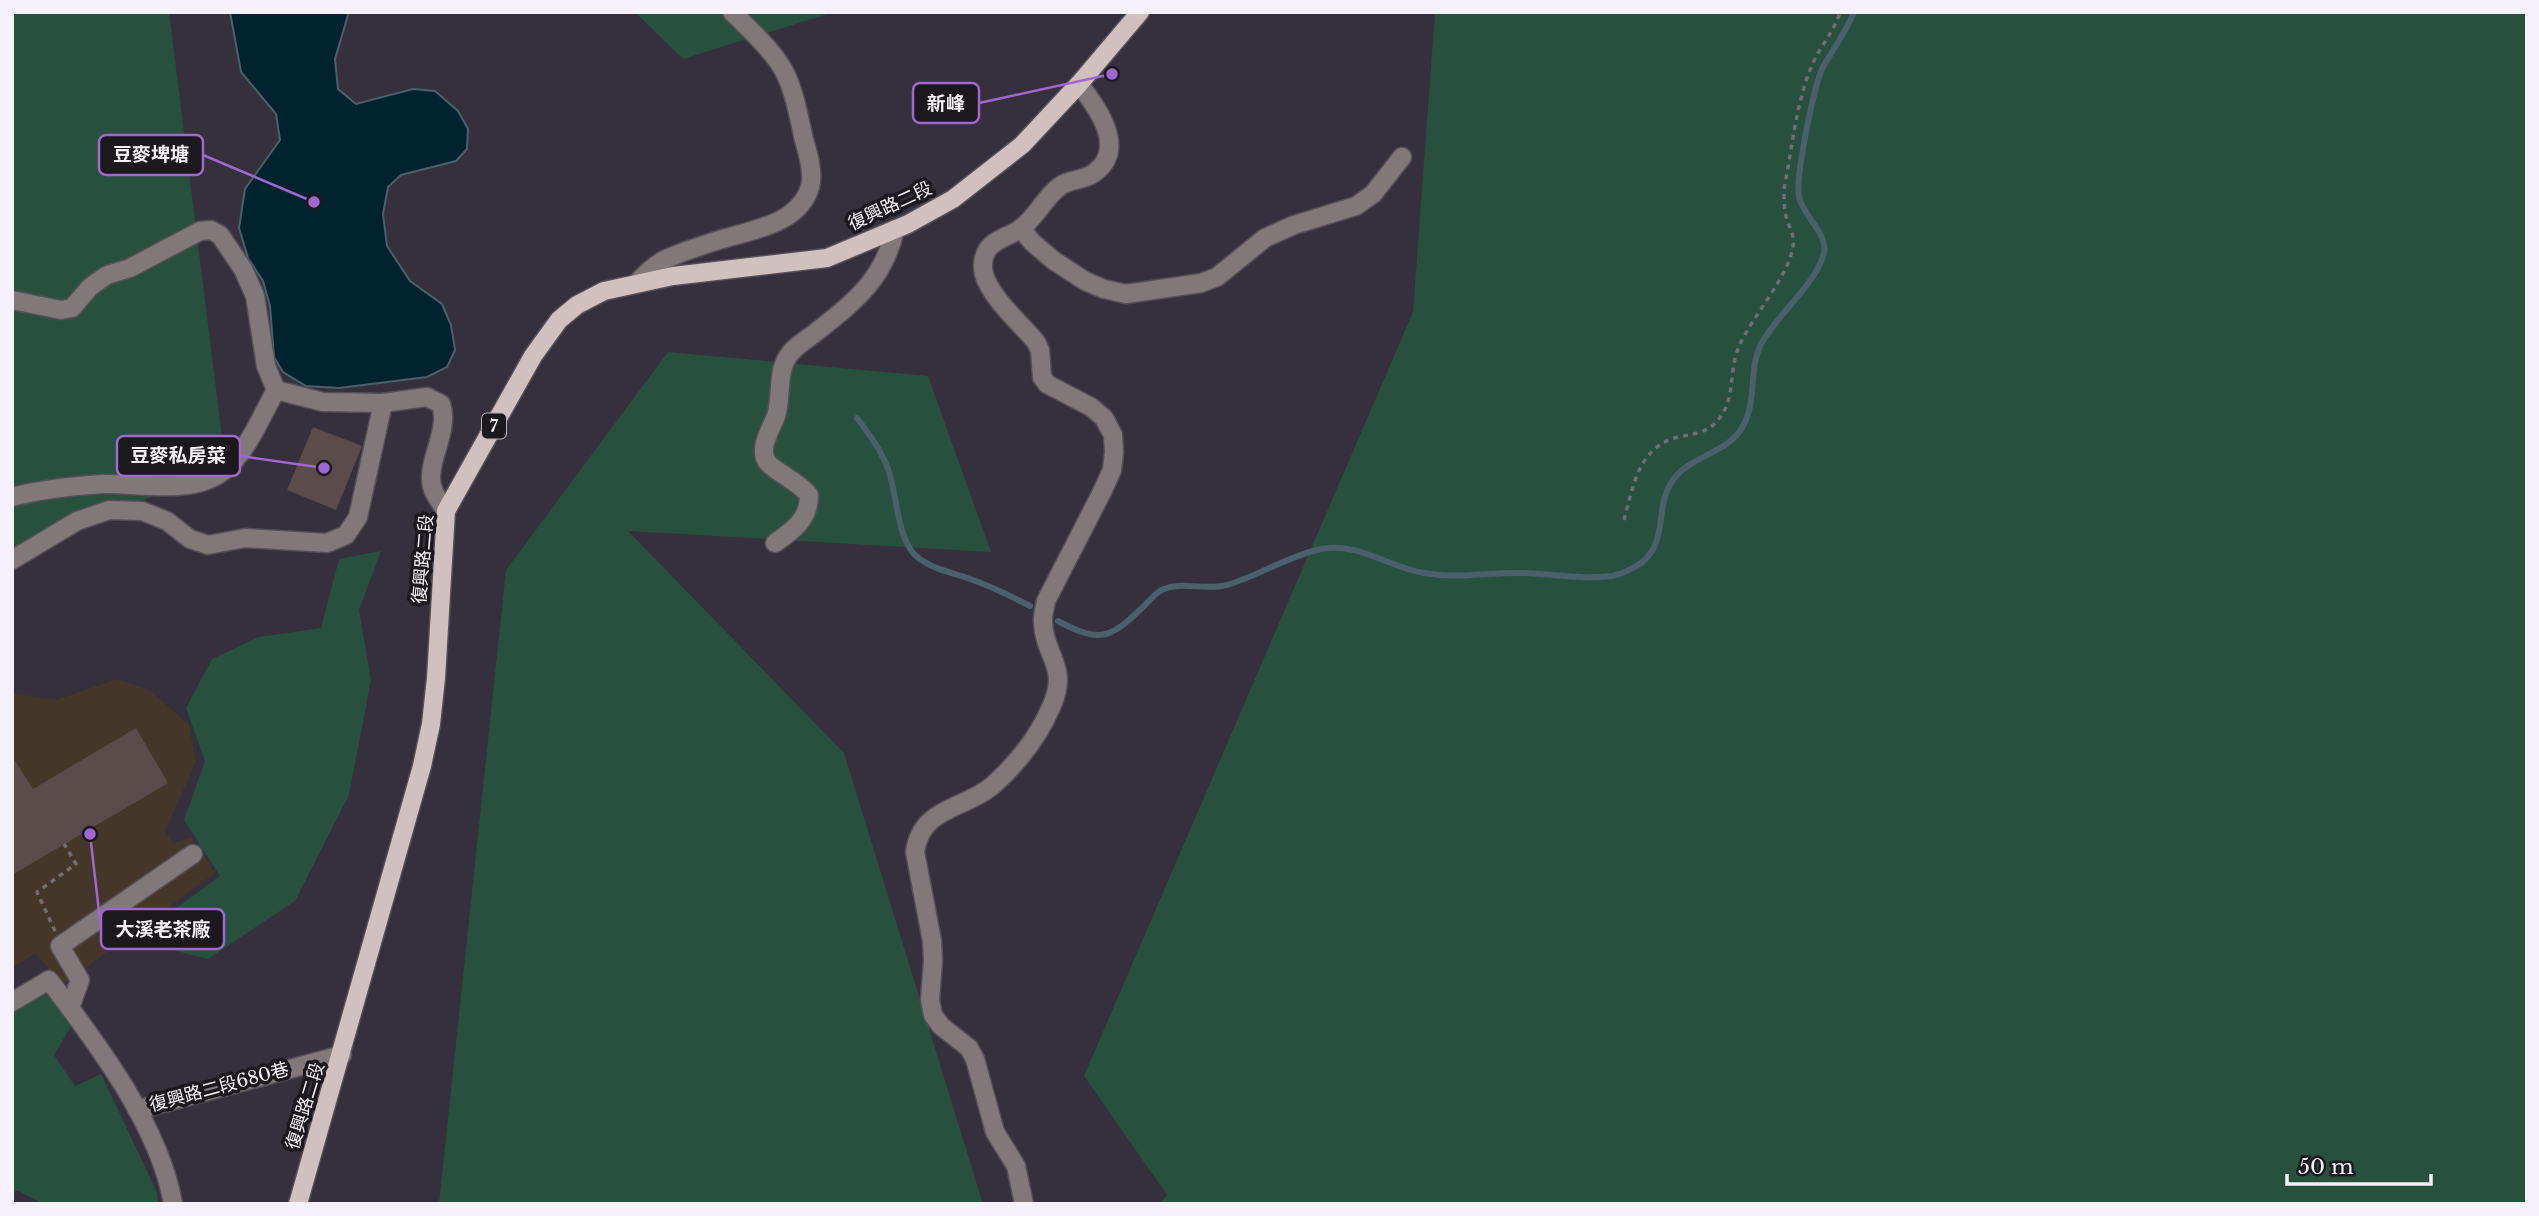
<svg xmlns="http://www.w3.org/2000/svg" width="2539" height="1216" viewBox="0 0 2539 1216" font-family="'Libre Baskerville','Noto Sans TC',serif">
<style>
.industrial{fill:#443729}
.green{fill:#28503e}
.water{fill:#00232f;stroke:#4a616b;stroke-width:2}
.lines{fill:none;stroke-linecap:round;stroke-linejoin:round}
.stream{stroke:#4a616b;stroke-width:6}
.building{fill:#5b4b4a}
.minor-casing{stroke:#544f59;stroke-width:21}
.major-casing{stroke:#544f59;stroke-width:21}
.path{stroke:#716c76;stroke-width:3.5;stroke-dasharray:5 5;stroke-linecap:butt}
.minor{stroke:#817979;stroke-width:18}
.major{stroke:#d0c0bf;stroke-width:18}
.labels{text-anchor:middle;stroke-width:7;stroke-linejoin:round;paint-order:stroke}
.shield{fill:#1c191e;stroke:#b4b0b7;stroke-width:2}
.shield-label{font-size:16px;font-weight:bold;fill:#f5f1f8}
.street-label{font-size:18px;fill:#f5f1f8;stroke:#1c191e}
.leader{fill:none;stroke:#a067d0;stroke-width:2.5}
.callout-dot{fill:#a067d0;stroke:#1c191e;stroke-width:2.5}
.callout{fill:#1c191e;stroke:#a067d0;stroke-width:2.5}
.callout-label{font-size:19px;text-anchor:middle;font-weight:bold;fill:#f5f1f8}
</style>
<rect width="100%" height="100%" fill="#35303b"/>
<polygon class="industrial" points="117,679 149,690 189,725 196,762 165,831 174,844 191,837 215,873 62,985 36,953 12,968 12,693 56,700"/>
<g class="green">
<polygon points="12,12 169,12 225,461 12,564"/>
<polygon points="635,12 834,12 683,59"/>
<polygon points="1435,12 2527,12 2527,1204 1159,1204 1167,1195 1084,1076 1413,312"/>
<polygon points="668,352 928,376 991,552 628,531 844,753 983,1204 439,1204 506,570"/>
<polygon points="381,551 359,610 371,680 349,795 295,901 208,959 133,940 220,876 184,820 205,761 186,708 212,659 259,637 321,628 339,559"/>
<polygon points="45,990 71,1026 54,1055 75,1086 101,1074 157,1192 158,1204 44,1204 18,1191 12,1192 12,1012"/>
</g>
<polygon class="water" points="230,12 347,12 348,15 335,59 338,89 356,104 413,89 435,91 458,111 468,129 467,149 456,161 401,175 388,187 383,214 387,246 410,281 442,304 451,325 455,350 447,367 427,377 339,388 306,386 283,372 274,357 270,306 263,281 248,258 239,228 245,189 280,140 276,114 241,72"/>
<g class="lines">
<g class="stream">
<path d="M857,418C869,434 881,450 888,469C897,493 897,539 916,556C931,569 952,572 970,579C990,586 1011,596 1030,606"/>
<path d="M1058,621C1102,645 1112,637 1145,605C1151,599 1156,592 1164,589C1184,581 1206,591 1227,585C1258,576 1288,556 1321,549C1358,542 1388,567 1424,573C1456,579 1491,572 1524,573C1553,574 1584,580 1612,576C1623,574 1632,569 1641,563C1668,543 1655,509 1671,483C1686,457 1723,455 1740,431C1758,405 1748,373 1760,346C1776,314 1815,287 1824,253C1828,233 1803,216 1799,197C1795,178 1814,85 1823,67C1833,49 1846,32 1854,12"/>
</g>
</g>
<g class="building">
<polygon points="313,427 362,446 336,510 287,490"/>
<polygon points="136,728 168,783 12,875 12,756 33,789"/>
</g>
<g class="lines">
<g class="minor-casing">
<g id="minor">
<polyline points="1021,228 1032,242 1053,260 1085,281 1104,289 1126,294 1201,283 1217,277 1265,238 1294,225 1356,206 1373,194 1402,157"/>
<path d="M637,283C646,273 654,265 666,259C682,252 700,246 716,241C749,230 798,226 810,187C814,173 808,153 804,140C799,118 795,93 785,73C774,51 749,29 732,12"/>
<path d="M12,300L61,310L72,308L90,287L107,275L130,268L200,231L211,230L220,235L243,269L255,296L266,366L276,390C262,415 251,443 231,464C200,498 144,483 103,484C72,486 42,489 12,497"/>
<path d="M276,390L323,402L383,403L427,397L441,404C451,433 422,466 434,492C437,498 442,505 446,511"/>
<path d="M775,543C794,530 809,519 809,495C798,481 775,472 767,462C758,448 771,429 776,416C782,398 777,374 787,358C793,347 806,340 815,333C854,302 884,280 895,229"/>
<polyline points="12,560 77,521 109,510 142,511 167,521 190,539 208,545 245,538 327,543 346,535 358,517 383,403"/>
<path d="M12,1002L49,980C96,1042 160,1126 173,1204"/>
<polyline points="70,1008 80,980 60,946 193,854"/>
<polyline points="137,1110 342,1055"/>
<path d="M1024,1204L1016,1166L995,1132L975,1059L969,1048L941,1026L933,1015L930,1000L933,961L932,941L915,852C921,807 963,810 992,786C1018,763 1039,736 1052,705C1069,666 1044,656 1043,622C1042,616 1045,608 1046,601L1102,492L1112,470L1114,452L1113,435L1104,418L1091,407L1047,384L1042,377L1040,350L1036,342C1021,324 990,297 984,274C982,266 983,256 988,249C995,239 1010,236 1020,229C1036,218 1044,198 1060,186C1070,179 1083,181 1094,173C1128,149 1097,107 1079,84"/>
</g>
</g>
<g class="major-casing">
<polyline id="major" points="298,1204 422,766 431,724 436,678 446,511 533,356 559,320 577,305 604,291 673,276 827,258 908,224 953,199 1022,145 1079,84 1140,12"/>
</g>
<g class="path">
<path d="M1624,520C1633,487 1638,450 1674,438C1688,434 1703,435 1714,424C1738,402 1727,371 1740,344C1753,316 1790,274 1793,246C1795,237 1790,229 1787,220C1784,210 1784,200 1784,189C1792,149 1796,103 1812,65C1820,46 1834,32 1840,12"/>
<polyline points="55,931 37,892 76,864 64,844"/>
</g>
<use href="#minor" class="minor"/>
<use href="#major" class="major"/>
</g>
<g class="labels">
<rect class="shield" x="482" y="413.5" width="24" height="25" rx="5"/>
<g class="shield-label">
<text x="494" y="432">7</text>
</g>
<g class="street-label">
<text transform="translate(890 206) rotate(-25)" y="6">復興路二段</text>
<text transform="translate(423 559) rotate(-85)" y="6">復興路二段</text>
<text transform="translate(219 1087) rotate(-15)" y="6">復興路二段680巷</text>
<text transform="translate(305 1106) rotate(-73)" y="6">復興路二段</text>
</g>
</g>
<path class="leader" d="M1112 74L979 103M314 202L203 155M324 468L240 456M90 834L101 929"/>
<g class="callout-dot">
<circle cx="1112" cy="74" r="7"/>
<circle cx="314" cy="202" r="7"/>
<circle cx="324" cy="468" r="7"/>
<circle cx="90" cy="834" r="7"/>
</g>
<g class="callout">
<rect x="913" y="83" width="66" height="40" rx="7"/>
<rect x="99" y="135" width="104" height="40" rx="7"/>
<rect x="117" y="436" width="123" height="40" rx="7"/>
<rect x="101" y="909" width="123" height="40" rx="7"/>
</g>
<g class="callout-label">
<text x="946" y="110">新峰</text>
<text x="151" y="161">豆麥埤塘</text>
<text x="178" y="462">豆麥私房菜</text>
<text x="163" y="936">大溪老茶廠</text>
</g>
<rect width="2539" height="1216" fill="none" stroke="#f5f1f8" stroke-width="28"/>
<path d="M2287 1174v10h144v-10" fill="none" stroke="#f5f1f8" stroke-width="3.5"/>
<text x="2298" y="1174" font-size="21" fill="#f5f1f8" stroke="#1c191e" stroke-width="5" paint-order="stroke">50 m</text>
</svg>
